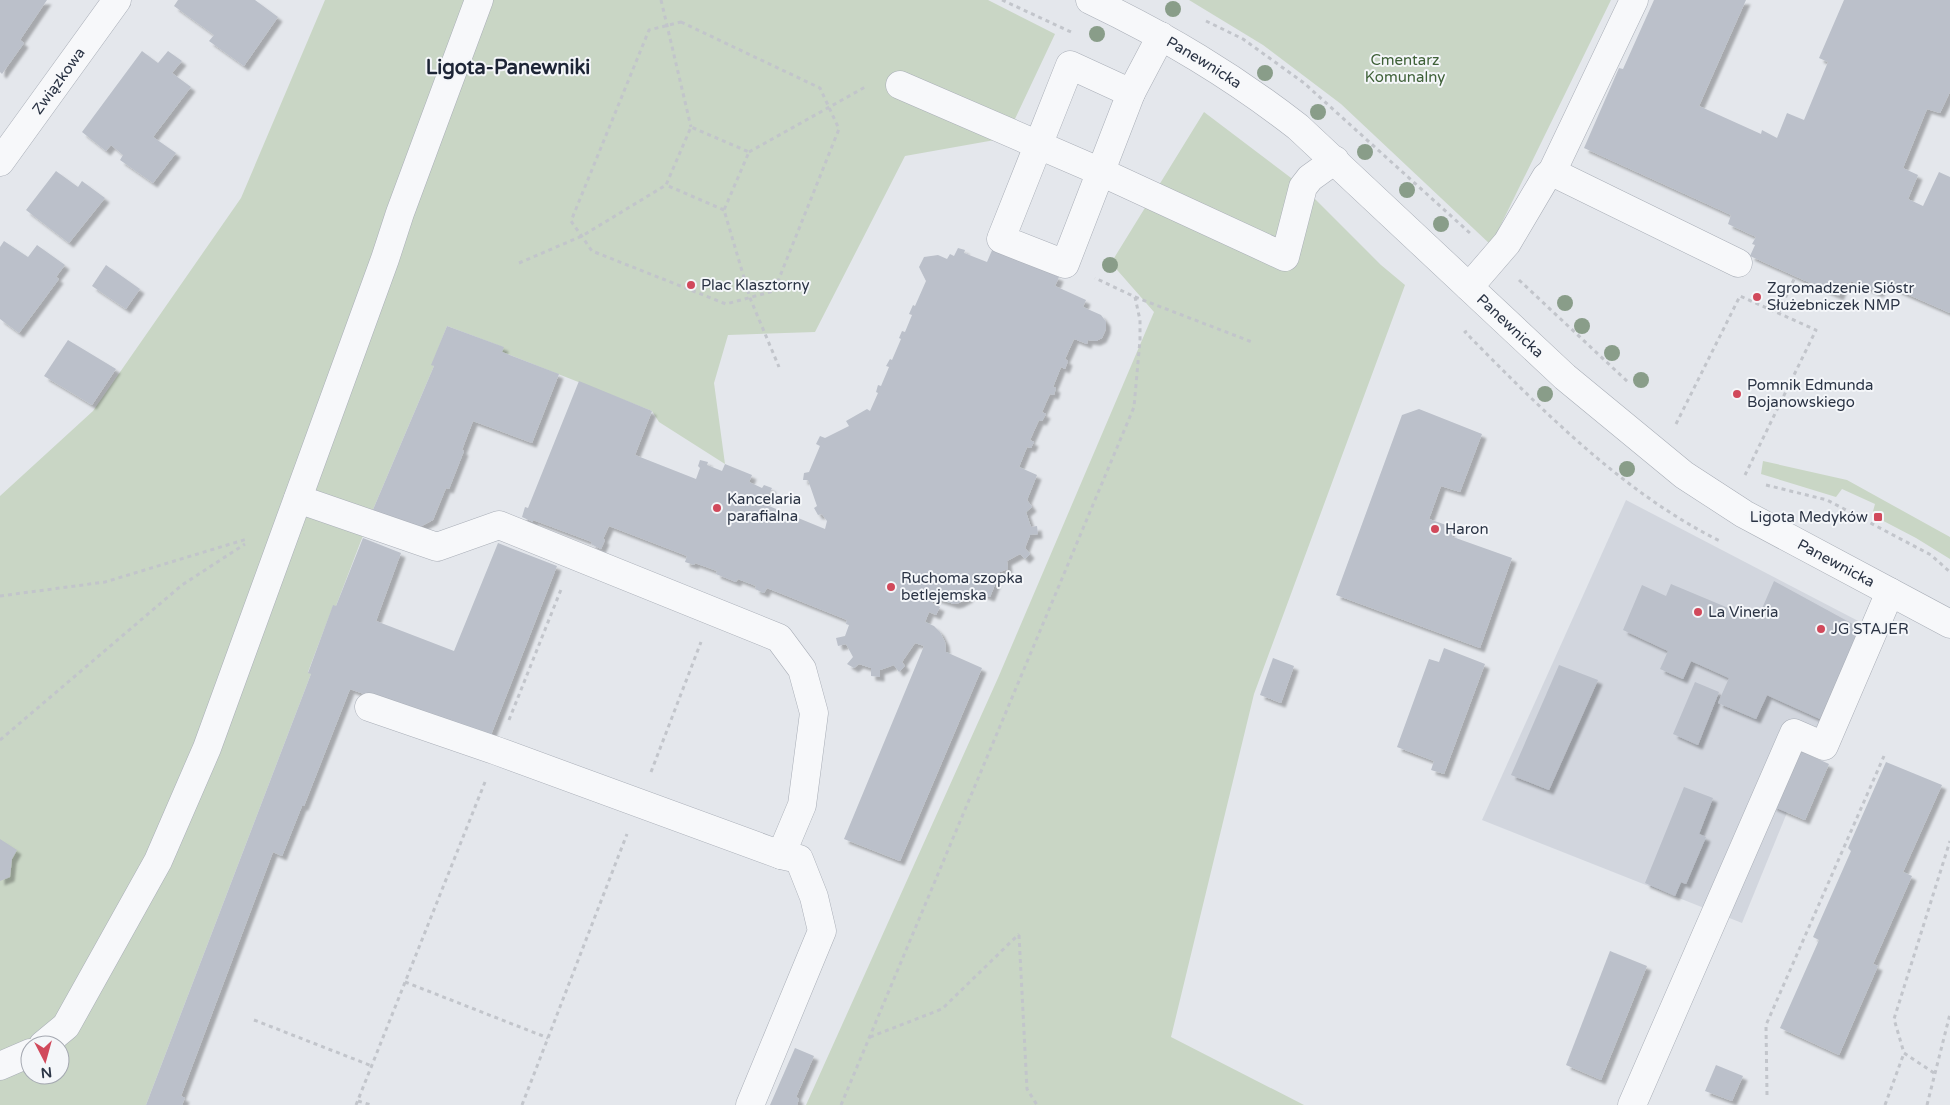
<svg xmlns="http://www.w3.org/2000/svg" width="1950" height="1105" viewBox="0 0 1950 1105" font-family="'Varela Round',sans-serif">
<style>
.built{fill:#d2d6de}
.green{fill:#c9d6c5;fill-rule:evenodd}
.building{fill:#bbc0ca;filter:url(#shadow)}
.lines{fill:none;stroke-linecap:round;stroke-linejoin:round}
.minor-casing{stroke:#a9aeb7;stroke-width:29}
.path{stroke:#c2c5cb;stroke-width:3;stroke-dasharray:4 4;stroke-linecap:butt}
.minor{stroke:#f7f8fa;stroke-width:28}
.tree{fill:#899d89}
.poi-dot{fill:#d1495b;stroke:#f4f6f9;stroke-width:2}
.labels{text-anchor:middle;stroke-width:4;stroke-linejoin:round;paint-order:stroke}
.park-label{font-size:15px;fill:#3f6138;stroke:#f4f6f9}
.street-label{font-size:15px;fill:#2b3445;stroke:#f4f6f9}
.poi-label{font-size:15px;fill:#2b3445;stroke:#f4f6f9;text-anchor:start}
.district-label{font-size:20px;font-weight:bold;fill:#1d2536;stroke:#f4f6f9}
</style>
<defs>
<filter id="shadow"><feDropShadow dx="4.5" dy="4.5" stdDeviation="1" flood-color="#0004"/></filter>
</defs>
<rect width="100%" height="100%" fill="#e4e7ec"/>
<polygon class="built" points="1626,500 1864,624 1742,923 1482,820"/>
<g class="green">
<path d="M325,0H988L1055,34L1006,138L905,156L815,332L728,335L714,383L725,464L659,422L652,411L502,352L503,347L447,326L432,364L434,366L372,512L336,606H333L308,672L311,674L146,1105H0V496L93,411L241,198ZM30,1045H60V1075H30Z"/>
<polygon points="1189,0 1611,0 1491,245 1341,104 1263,45"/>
<polygon points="1204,112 1303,187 1381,265 1405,285 1254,694 1171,1037 1304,1105 806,1105 998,678 1154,312 1111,263"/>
<polygon points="1763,461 1847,480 1950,537 1950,559 1916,538 1872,515 1875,504 1842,489 1836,497 1761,474"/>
</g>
<g class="building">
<polygon points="0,0 47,0 20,40 24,43 2,74 0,72"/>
<polygon points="178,0 255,0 278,17 244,66 209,41 214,35 174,6"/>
<polygon points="1654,0 1746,0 1699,106 1761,134 1762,130 1777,138 1787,113 1804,120 1828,62 1819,58 1844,0 1950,0 1950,92 1940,113 1927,109 1903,168 1918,175 1908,199 1923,206 1939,172 1950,177 1950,313 1884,284 1879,293 1851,281 1848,287 1844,285 1839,296 1750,256 1755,245 1752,244 1756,237 1728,224 1731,215 1584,148 1619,68 1623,69"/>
<polygon points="142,51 158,63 168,51 182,61 172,73 191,87 153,137 176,153 153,183 120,160 123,155 111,145 106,151 82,132"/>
<polygon points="56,171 78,187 82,181 105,198 69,243 26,210"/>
<polygon points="4,241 28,257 37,245 65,265 56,277 59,279 19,333 0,319 0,247"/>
<polygon points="958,248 965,250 964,253 987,262 993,248 1059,277 1055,286 1086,300 1083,307 1101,315 1106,322 1106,329 1102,338 1096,341 1088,340 1087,344 1074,339 1065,359 1068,361 1065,369 1061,367 1053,387 1056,388 1054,395 1050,394 1042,412 1046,414 1042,421 1039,420 1030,440 1034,442 1031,448 1027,447 1019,467 1037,475 1027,500 1032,507 1026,512 1031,527 1037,526 1038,534 1030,535 1025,548 1030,554 1025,559 1020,554 1007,561 1008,569 1000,572 990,597 971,590 968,598 959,603 954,604 935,598 932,603 940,607 936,615 929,612 925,622 934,626 940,632 945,642 946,652 982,668 900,861 844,839 924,646 915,643 902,662 905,666 899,672 894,665 880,670 880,677 871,676 871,668 859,664 854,668 847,664 853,657 846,644 838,646 836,638 845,636 849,625 846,624 847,620 767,588 764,593 755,589 756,586 738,579 736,582 716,574 717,571 695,563 694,565 685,562 687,556 609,526 603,539 605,540 601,549 591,544 592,542 533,520 533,522 522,517 525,507 528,508 579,381 652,411 635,455 696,479 700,468 698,466 700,460 708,462 707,465 722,471 725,464 752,475 749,482 762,488 764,485 772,488 764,504 825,529 827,521 822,514 818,515 814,508 817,506 808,480 803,480 804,473 809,472 820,446 816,444 820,436 825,438 849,426 846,421 867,409 870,411 878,393 876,392 878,385 881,386 889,367 886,366 890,359 892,360 901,339 899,338 902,331 905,332 912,315 909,314 913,305 915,306 926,281 919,267 924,257 938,255 947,259 950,254 954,256"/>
<polygon points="106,265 140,289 126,309 92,286"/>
<polygon points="447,326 504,347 502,352 559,374 532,443 473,421 462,450 464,451 449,489 446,488 433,520 414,530 372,512 434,366 431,365"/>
<polygon points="68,340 116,369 92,405 44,376"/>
<polygon points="1419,409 1482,434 1460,492 1441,486 1429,519 1446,525 1453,537 1512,558 1480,648 1336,595 1402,415"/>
<polygon points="363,538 401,553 376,621 454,651 498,543 557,566 489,740 350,689 304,806 302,806 282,856 273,852 181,1096 185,1098 182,1105 146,1105 311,674 308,673 333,605 336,606"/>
<polygon points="1774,581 1860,628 1820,719 1767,695 1756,719 1718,703 1729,678 1691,661 1683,679 1660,669 1668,651 1623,630 1642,585 1666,596 1671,584 1757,620"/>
<polygon points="1444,648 1485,664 1444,774 1431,770 1434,761 1397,747 1429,659 1439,662"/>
<polygon points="1273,658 1294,666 1281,703 1260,695"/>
<polygon points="1559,665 1598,680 1549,790 1511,775"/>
<polygon points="1695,682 1719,692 1698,745 1673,734"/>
<polygon points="1796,749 1829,764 1805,820 1772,806"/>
<polygon points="1886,762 1942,785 1903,872 1912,876 1873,964 1878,966 1839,1055 1780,1028 1819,940 1813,937 1851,851 1848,848"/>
<polygon points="1684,787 1713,798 1699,834 1706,837 1686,884 1681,882 1675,896 1645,883"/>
<polygon points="0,839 17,850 12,859 10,877 0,881"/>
<polygon points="1610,951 1647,966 1601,1080 1566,1065"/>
<polygon points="795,1048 814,1056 796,1097 799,1099 797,1105 770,1105"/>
<polygon points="1716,1065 1743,1076 1732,1101 1705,1091"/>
</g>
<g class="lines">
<g class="minor-casing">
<g id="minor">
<path id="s1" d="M1090,0C1167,37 1231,75 1298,127L1565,377L1684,475L1744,514L1950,624"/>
<polygon points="1070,65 1131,93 1065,264 1001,239"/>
<polyline points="900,85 1101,172 1285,257 1303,187 1310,178 1335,160"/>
<polyline points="1131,93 1161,36"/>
<path id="s2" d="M0,162L117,0"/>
<polyline points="1552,172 1634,0"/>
<polyline points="1469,287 1507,243 1546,177 1552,172 1738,263"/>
<polyline points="298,499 437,547 499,525 779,638 802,669 814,713 802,805 781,855 497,751 369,707"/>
<polyline points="43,1045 66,1026 158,861 207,748 385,259 400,213 479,0"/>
<polyline points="0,1066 30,1053"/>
<polyline points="750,1105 822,931 814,897 799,859 781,855"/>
<polyline points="1632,1105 1794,733 1824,746 1890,592"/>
</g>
</g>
<g class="path">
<polyline points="661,0 691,127"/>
<polyline points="1002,0 1071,32"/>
<polyline points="1206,21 1243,39 1304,83 1471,234"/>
<polygon points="681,22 820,88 839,129 774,291 726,304 592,251 571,221 649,30"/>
<polyline points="749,152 867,86"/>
<polyline points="724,210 666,185 691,127 749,152 724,210 750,298 779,367"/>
<polyline points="519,263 582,236 666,185"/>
<polyline points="1519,280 1629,383"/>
<polyline points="1135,297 1252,342"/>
<polyline points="1779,312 1795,277"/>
<path d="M1467,331L1465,332C1540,408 1623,493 1720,541"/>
<polyline points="1676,424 1740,296 1816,330 1745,475"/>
<polyline points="1766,485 1827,500 1931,555 1950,572"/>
<polyline points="0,596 105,582 247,539"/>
<polyline points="509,720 562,587"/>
<polyline points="0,740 182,585 245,544"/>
<polyline points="651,772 701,642"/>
<polyline points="1019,935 1027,1089 1037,1105"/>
<polyline points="405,982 548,1038"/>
<polyline points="254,1020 372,1066"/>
<polyline points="870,1037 942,1009 1019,934"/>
<polyline points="1934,1073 1904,1053 1894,1019 1950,841"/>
<polyline points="1767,1095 1766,1025 1884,756"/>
<polyline points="358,1101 371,1105"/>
<polyline points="356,1105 485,782"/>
<polyline points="522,1105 627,834"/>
<polyline points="841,1105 1134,407 1140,340 1140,320 1135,297 1095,278"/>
<polyline points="1885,1105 1904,1053"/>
<polyline points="1927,1105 1950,1014"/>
</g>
<use href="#minor" class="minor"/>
</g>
<g class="tree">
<circle cx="1173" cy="9" r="8"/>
<circle cx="1097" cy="34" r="8"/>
<circle cx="1265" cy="73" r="8"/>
<circle cx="1318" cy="112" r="8"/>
<circle cx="1365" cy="152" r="8"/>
<circle cx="1407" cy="190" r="8"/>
<circle cx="1441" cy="224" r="8"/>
<circle cx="1110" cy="265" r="8"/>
<circle cx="1565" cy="303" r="8"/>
<circle cx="1582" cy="326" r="8"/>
<circle cx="1612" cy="353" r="8"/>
<circle cx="1641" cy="380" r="8"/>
<circle cx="1545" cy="394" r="8"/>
<circle cx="1627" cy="469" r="8"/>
</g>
<g class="poi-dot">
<circle cx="691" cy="285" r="5"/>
<circle cx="1757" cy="297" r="5"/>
<circle cx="1737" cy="394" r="5"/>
<circle cx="717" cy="508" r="5"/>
<rect x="1873" y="512" width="10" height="10" rx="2.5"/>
<circle cx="1435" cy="529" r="5"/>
<circle cx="891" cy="587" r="5"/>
<circle cx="1698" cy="612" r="5"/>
<circle cx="1821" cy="629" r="5"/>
</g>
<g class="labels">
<g class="park-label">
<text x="1405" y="65">Cmentarz<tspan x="1405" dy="17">Komunalny</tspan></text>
</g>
<g class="street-label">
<text dy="5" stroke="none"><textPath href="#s1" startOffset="130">Panewnicka</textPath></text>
<text dy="5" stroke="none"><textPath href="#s2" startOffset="100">Związkowa</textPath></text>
<text dy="5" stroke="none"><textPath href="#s1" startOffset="535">Panewnicka</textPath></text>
<text dy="5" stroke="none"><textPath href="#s1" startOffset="940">Panewnicka</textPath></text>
</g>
<g class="poi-label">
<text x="701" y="290">Plac Klasztorny</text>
<text x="1767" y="293">Zgromadzenie Sióstr<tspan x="1767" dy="17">Służebniczek NMP</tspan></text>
<text x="1747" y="390">Pomnik Edmunda<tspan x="1747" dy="17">Bojanowskiego</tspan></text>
<text x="727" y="504">Kancelaria<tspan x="727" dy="17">parafialna</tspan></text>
<text x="1868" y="522" text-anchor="end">Ligota Medyków</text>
<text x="1445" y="534">Haron</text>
<text x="901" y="583">Ruchoma szopka<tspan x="901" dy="17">betlejemska</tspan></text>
<text x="1708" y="617">La Vineria</text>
<text x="1831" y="634">JG STAJER</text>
</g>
<g class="district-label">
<text x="508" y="74">Ligota-Panewniki</text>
</g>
</g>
<g transform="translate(45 1060) rotate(174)"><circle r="24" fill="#f4f6f9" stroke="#a4a8b1"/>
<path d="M0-4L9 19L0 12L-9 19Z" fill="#d1495b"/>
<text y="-8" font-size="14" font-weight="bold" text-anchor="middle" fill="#2b3445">N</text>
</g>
</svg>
